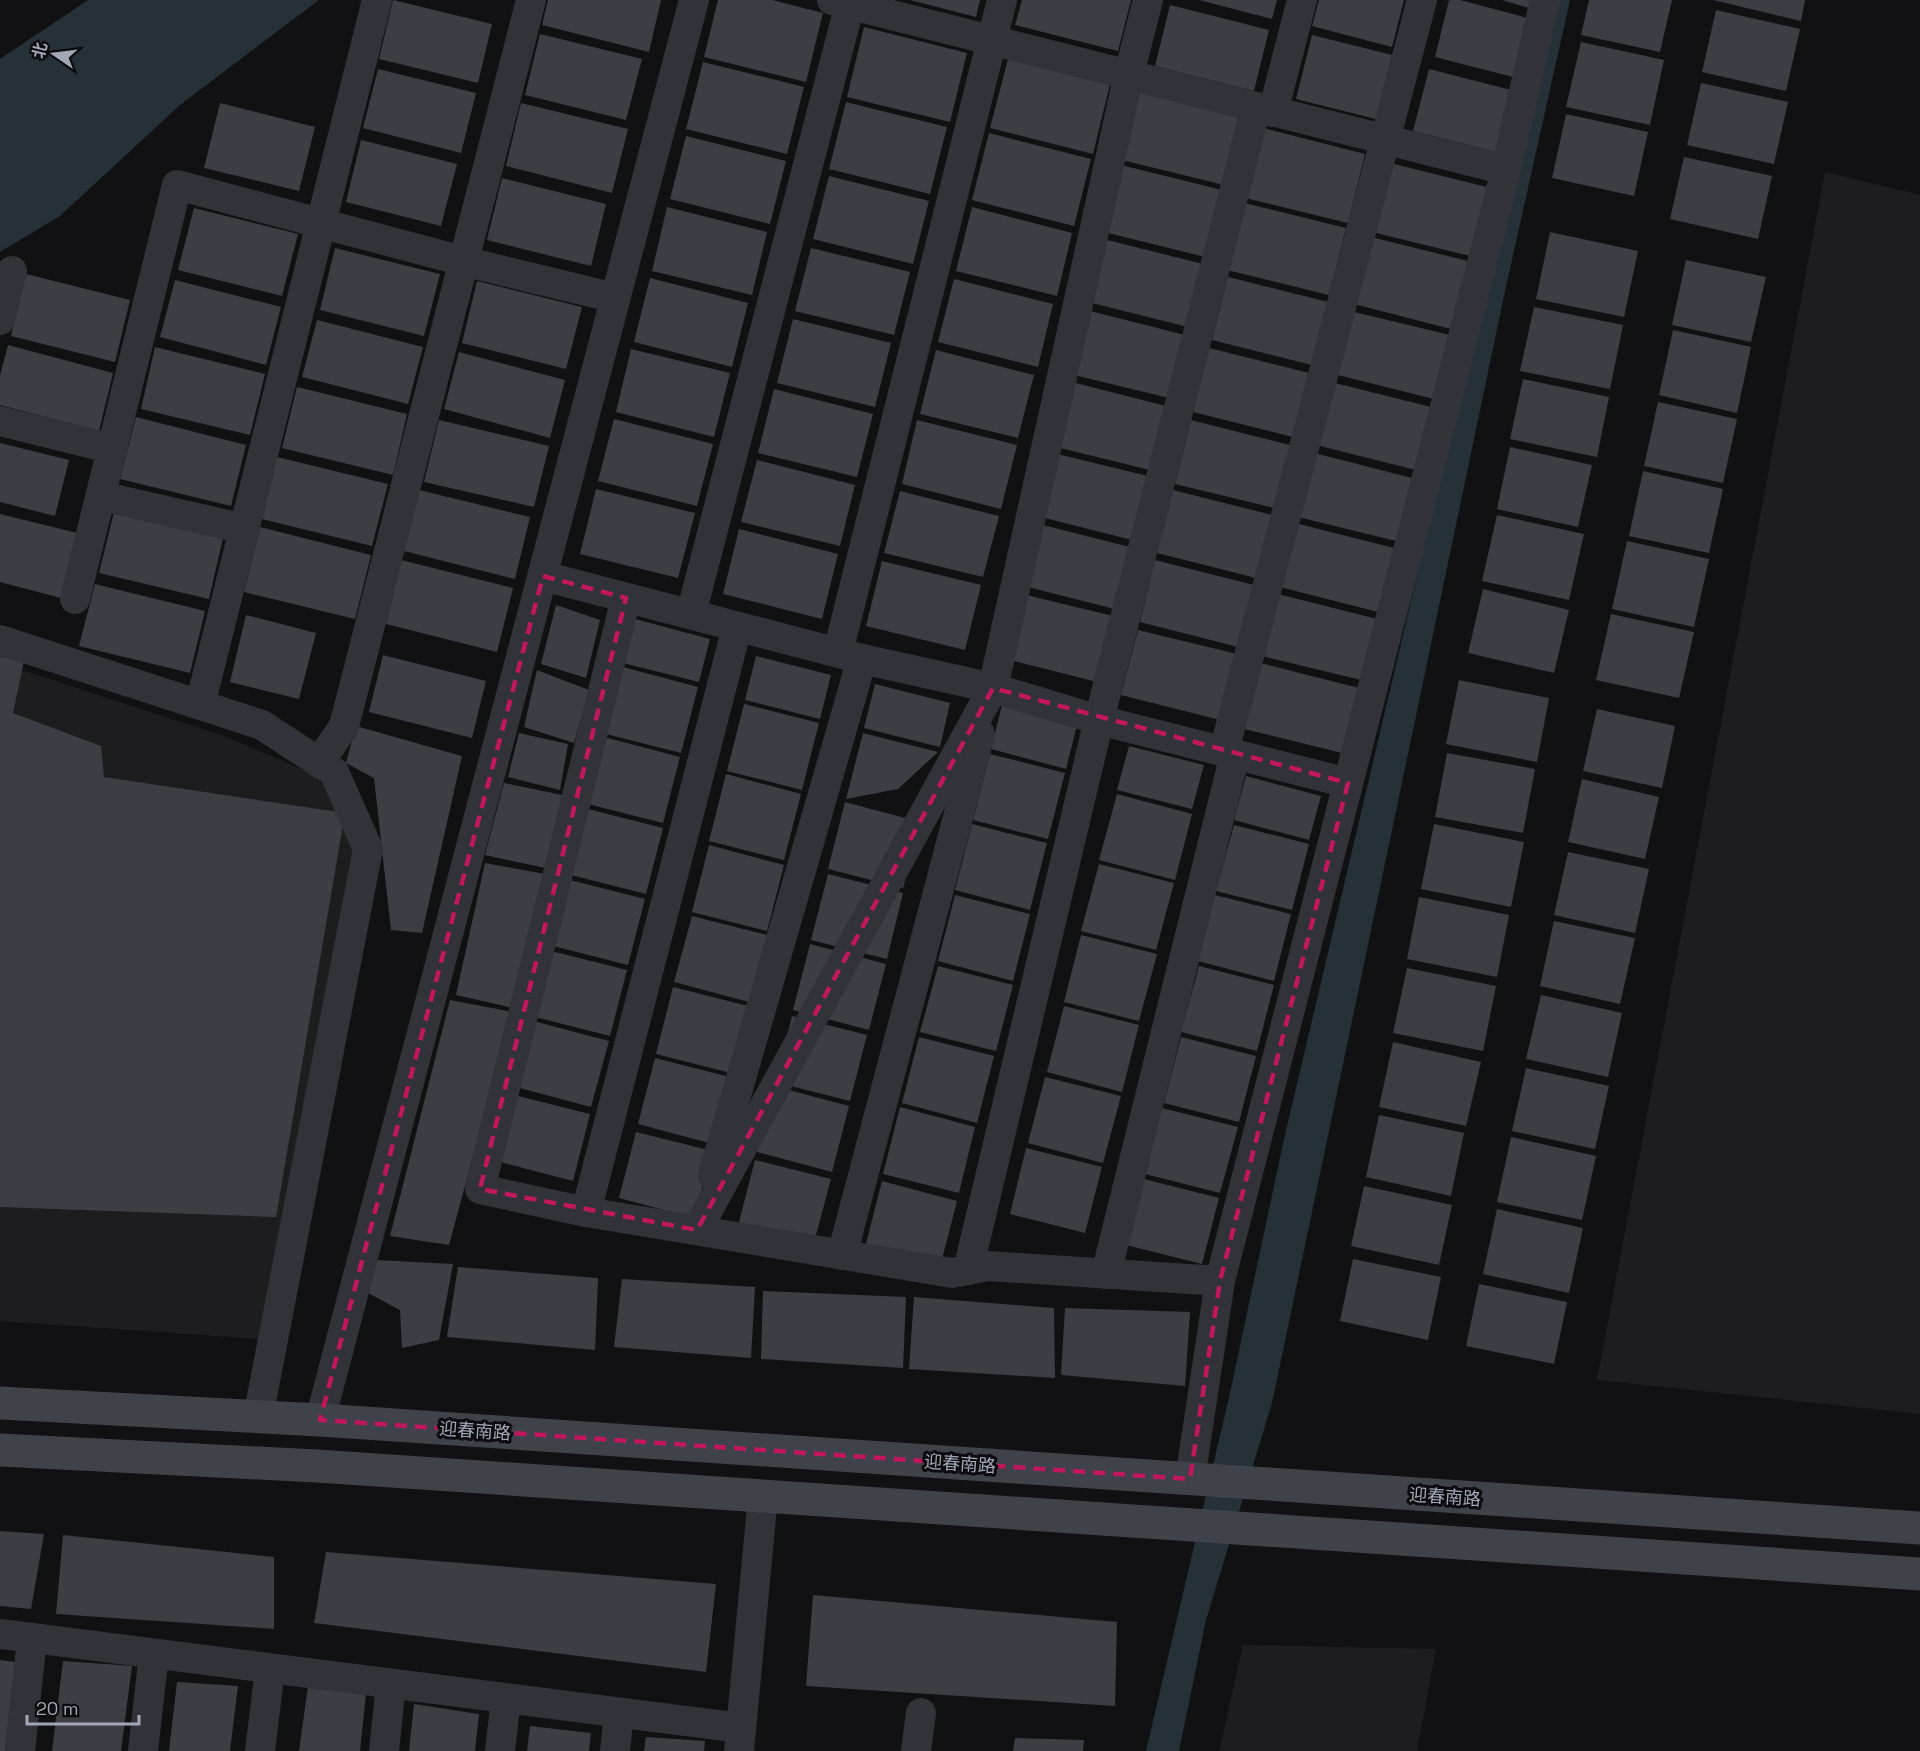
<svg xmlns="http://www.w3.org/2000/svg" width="1920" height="1751" viewBox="0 0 1920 1751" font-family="'Space Grotesk','Noto Sans SC',sans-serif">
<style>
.built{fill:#1d1d20}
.water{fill:#263137}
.building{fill:#3d3e43}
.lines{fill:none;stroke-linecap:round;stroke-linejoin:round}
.street{stroke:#323338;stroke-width:30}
.secondary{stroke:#3f4248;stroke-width:33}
.marked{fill:none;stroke:#c2185b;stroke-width:4.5;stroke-dasharray:12 8;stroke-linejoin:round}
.labels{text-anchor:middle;stroke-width:6;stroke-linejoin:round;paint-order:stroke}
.street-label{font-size:18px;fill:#a1a8b5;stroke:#0c0c0e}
</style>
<rect width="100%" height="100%" fill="#111113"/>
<g class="built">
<polygon points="1825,172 1920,195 1920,1414 1597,1380"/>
<polygon points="0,663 227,737 311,773 332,793 358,858 258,1339 0,1321"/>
<polygon points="1243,1645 1436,1649 1417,1751 1219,1751"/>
</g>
<g class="water">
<polygon points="88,0 319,0 180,105 60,216 0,252 0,59"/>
<polygon points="1553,0 1570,0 1505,291 1272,1403 1206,1620 1179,1751 1146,1751 1230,1393 1284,1139"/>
</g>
<g class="building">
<polygon points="393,0 492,24 478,83 379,59"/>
<polygon points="548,0 661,0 649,52 542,25"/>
<polygon points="718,0 772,0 823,13 806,82 704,57"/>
<polygon points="910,0 980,0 976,17"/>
<polygon points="1022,0 1131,0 1118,51 1015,25"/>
<polygon points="1199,0 1277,0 1272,19"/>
<polygon points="1319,0 1404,0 1392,47 1312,26"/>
<polygon points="1449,0 1460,0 1528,18 1513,77 1435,57"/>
<polygon points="1502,0 1534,0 1532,9"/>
<polygon points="1589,0 1672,0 1660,52 1581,35"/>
<polygon points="1713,0 1805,0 1801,21"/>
<polygon points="1170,5 1269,30 1254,91 1155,66"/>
<polygon points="1716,10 1800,29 1786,91 1702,72"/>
<polygon points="864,27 967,53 950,122 847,97"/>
<polygon points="540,34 642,59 626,120 525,95"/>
<polygon points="1312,35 1392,55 1376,119 1296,99"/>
<polygon points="1581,42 1664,60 1650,125 1566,107"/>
<polygon points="1008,59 1110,84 1093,154 990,128"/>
<polygon points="703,62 804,87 787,154 686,129"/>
<polygon points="378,69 476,93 461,153 363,128"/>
<polygon points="1429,69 1515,91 1499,153 1413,131"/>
<polygon points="1701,83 1788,102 1774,164 1687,145"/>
<polygon points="1139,90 1242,116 1224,185 1122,160"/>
<polygon points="846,102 947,127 930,194 829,169"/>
<polygon points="220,103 315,127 299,191 204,168"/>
<polygon points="521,103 628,129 612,193 506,166"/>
<polygon points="1566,114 1648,132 1634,196 1552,178"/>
<polygon points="1263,128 1365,154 1348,223 1245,198"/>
<polygon points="989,133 1091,159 1074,226 972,200"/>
<polygon points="686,136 786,161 770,224 670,199"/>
<polygon points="361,140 457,164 441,226 346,202"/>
<polygon points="1684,157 1772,176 1758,239 1670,219"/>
<polygon points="1386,162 1487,187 1470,256 1368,231"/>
<polygon points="1121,165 1222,190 1205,257 1104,232"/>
<polygon points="829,176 929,201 913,264 813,239"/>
<polygon points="502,178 606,204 591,266 487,240"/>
<polygon points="1244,203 1346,228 1329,295 1227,270"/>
<polygon points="667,207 767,232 752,295 652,271"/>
<polygon points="972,207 1072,233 1057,296 956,271"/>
<polygon points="194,208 298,234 282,296 178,270"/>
<polygon points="1550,232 1638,251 1624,317 1536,299"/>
<polygon points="1367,236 1468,261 1451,329 1350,303"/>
<polygon points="1103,239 1203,264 1188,327 1088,302"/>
<polygon points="335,248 440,274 424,336 320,310"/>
<polygon points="811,248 910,272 894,335 795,311"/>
<polygon points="1686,260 1766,277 1751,342 1672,325"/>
<polygon points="26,274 130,300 115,362 11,336"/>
<polygon points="1228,277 1328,302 1312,365 1212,340"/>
<polygon points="650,278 748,303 732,367 634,342"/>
<polygon points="954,279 1053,304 1038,367 938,342"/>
<polygon points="175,280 281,307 266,365 160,337"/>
<polygon points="477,281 582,307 566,369 462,343"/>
<polygon points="1534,307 1623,325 1610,389 1520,371"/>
<polygon points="1086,310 1185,335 1169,398 1070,374"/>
<polygon points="1350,311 1450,335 1434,399 1334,374"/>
<polygon points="793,319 891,343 875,407 777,383"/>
<polygon points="317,320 423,347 408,404 302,377"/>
<polygon points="1673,330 1751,347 1737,413 1659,395"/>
<polygon points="8,345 113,373 99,431 0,405 0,376"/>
<polygon points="155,347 265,374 250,435 141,409"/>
<polygon points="1209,348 1309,373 1293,437 1193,412"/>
<polygon points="631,349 730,373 714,437 616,412"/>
<polygon points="936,350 1034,375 1018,438 920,414"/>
<polygon points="459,352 565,380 550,438 444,409"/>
<polygon points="1523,379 1609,397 1597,457 1510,439"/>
<polygon points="1068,381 1166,406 1150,470 1052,446"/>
<polygon points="1331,382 1431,407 1416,470 1316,445"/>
<polygon points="297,387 407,414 393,475 282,448"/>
<polygon points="774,389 873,414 857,477 758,453"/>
<polygon points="1658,402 1737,419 1723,483 1644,466"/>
<polygon points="136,417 246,445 231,506 120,479"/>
<polygon points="614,419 713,444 697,506 598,481"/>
<polygon points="439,420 549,446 534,507 424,482"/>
<polygon points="917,420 1017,445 1001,509 902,484"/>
<polygon points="1191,420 1290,445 1274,508 1175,484"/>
<polygon points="0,443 69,460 55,516 0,502"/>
<polygon points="1510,447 1592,465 1578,527 1497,509"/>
<polygon points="1049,452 1148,476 1132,540 1033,515"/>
<polygon points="1314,453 1412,478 1396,541 1298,517"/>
<polygon points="277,457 388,484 372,546 262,519"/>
<polygon points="757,460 855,485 840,546 741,522"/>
<polygon points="1643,471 1723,489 1709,553 1629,536"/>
<polygon points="596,489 695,513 678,578 580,554"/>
<polygon points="419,490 530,517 515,579 404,551"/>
<polygon points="1173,490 1272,515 1256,578 1157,553"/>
<polygon points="900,491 999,516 983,577 884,553"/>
<polygon points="114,512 223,538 209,599 99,573"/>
<polygon points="0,514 77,533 61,598 0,582"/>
<polygon points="1497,515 1584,534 1569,600 1482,581"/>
<polygon points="1031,522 1130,547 1115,609 1016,584"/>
<polygon points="1295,523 1394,548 1378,612 1280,587"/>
<polygon points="260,527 371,555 355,619 244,592"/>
<polygon points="739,529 838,554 822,619 723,594"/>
<polygon points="1627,541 1709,559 1694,627 1612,609"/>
<polygon points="401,560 513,588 497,652 386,624"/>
<polygon points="1155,560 1254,585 1238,647 1140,622"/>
<polygon points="882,561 981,585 965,650 866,626"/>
<polygon points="95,584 205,611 190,673 79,646"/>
<polygon points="1483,589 1569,610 1554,673 1468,653"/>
<polygon points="1014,592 1113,616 1097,682 998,657"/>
<polygon points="1278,594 1377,619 1361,680 1262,656"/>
<polygon points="556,605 600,620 586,678 541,664"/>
<polygon points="1611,614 1694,632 1679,698 1596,680"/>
<polygon points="246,615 316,633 299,699 230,682"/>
<polygon points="635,619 710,639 699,682 623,663"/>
<polygon points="1138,630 1237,654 1220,720 1121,695"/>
<polygon points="383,655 486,681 472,738 369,712"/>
<polygon points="0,656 24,661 13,713 101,746 104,777 345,813 276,1217 0,1207"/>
<polygon points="756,656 831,675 820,719 745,700"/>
<polygon points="1260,663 1359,688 1342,753 1244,729"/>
<polygon points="623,667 698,687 681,753 606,734"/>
<polygon points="537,670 589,690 574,743 524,727"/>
<polygon points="1459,680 1549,698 1537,762 1446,744"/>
<polygon points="875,684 950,703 940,747 864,728"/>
<polygon points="744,704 819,723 802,790 727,771"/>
<polygon points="1002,705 1077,725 1066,769 991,749"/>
<polygon points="1597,709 1675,726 1662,788 1583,771"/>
<polygon points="356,726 462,756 422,933 391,930 374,778 346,763"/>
<polygon points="519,733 568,744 560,790 508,777"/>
<polygon points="863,733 938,752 898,789 846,799"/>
<polygon points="604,737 680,757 663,823 588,804"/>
<polygon points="1129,746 1204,765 1192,809 1117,790"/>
<polygon points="1447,753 1535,769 1523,833 1435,817"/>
<polygon points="990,754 1065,773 1048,839 973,820"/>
<polygon points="726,774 801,794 784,860 709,841"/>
<polygon points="1246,776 1321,796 1309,840 1234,820"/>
<polygon points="1582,779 1659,797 1645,859 1568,842"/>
<polygon points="504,783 562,795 545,868 485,855"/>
<polygon points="1117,794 1192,814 1175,880 1099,860"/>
<polygon points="845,802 920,822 903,888 828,869"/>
<polygon points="588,809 663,828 646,894 571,875"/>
<polygon points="972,824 1047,843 1030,910 955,890"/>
<polygon points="1434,824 1524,842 1511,907 1421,889"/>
<polygon points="1234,825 1309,844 1292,910 1216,891"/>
<polygon points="709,845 784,865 767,931 692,912"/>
<polygon points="1568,852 1649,869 1635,933 1554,915"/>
<polygon points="485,863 545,874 513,1008 456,995"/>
<polygon points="1099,864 1174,883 1156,950 1081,931"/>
<polygon points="828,874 903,893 887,959 811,940"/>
<polygon points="570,880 645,899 628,965 553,946"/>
<polygon points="955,895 1030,914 1013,981 938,961"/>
<polygon points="1215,895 1291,914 1274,981 1198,961"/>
<polygon points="1419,897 1509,915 1497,977 1407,959"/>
<polygon points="692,916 767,935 749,1002 674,982"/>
<polygon points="1554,921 1635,938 1620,1004 1540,986"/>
<polygon points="1081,935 1157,954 1139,1021 1064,1002"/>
<polygon points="810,944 886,964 869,1030 793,1010"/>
<polygon points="551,951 627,970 610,1036 535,1017"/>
<polygon points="938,966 1013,985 996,1051 920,1032"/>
<polygon points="1199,966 1274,985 1257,1051 1181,1032"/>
<polygon points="1407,968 1496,986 1483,1051 1393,1033"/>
<polygon points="673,987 748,1006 731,1073 656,1054"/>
<polygon points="1541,995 1622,1013 1608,1077 1526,1059"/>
<polygon points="450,1000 512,1012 449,1245 390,1236"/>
<polygon points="1064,1006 1139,1025 1122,1092 1047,1072"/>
<polygon points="792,1016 867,1035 850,1101 775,1082"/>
<polygon points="533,1021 609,1041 591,1107 516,1087"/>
<polygon points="919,1037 994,1056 977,1123 902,1103"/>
<polygon points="1181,1037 1256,1056 1239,1122 1164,1103"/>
<polygon points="1393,1042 1481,1062 1466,1126 1379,1107"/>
<polygon points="655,1058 730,1077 713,1144 638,1124"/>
<polygon points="1526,1068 1609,1086 1595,1149 1512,1131"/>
<polygon points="1045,1077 1121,1096 1103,1163 1028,1143"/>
<polygon points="774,1086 849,1106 832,1172 757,1152"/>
<polygon points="514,1095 590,1114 573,1181 497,1161"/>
<polygon points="900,1107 975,1127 959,1193 883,1174"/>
<polygon points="1162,1108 1238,1127 1220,1193 1145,1174"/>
<polygon points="1379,1115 1464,1133 1451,1196 1366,1177"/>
<polygon points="636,1132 712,1151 694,1218 619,1198"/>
<polygon points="1511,1137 1596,1156 1582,1220 1497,1202"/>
<polygon points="1026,1148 1102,1167 1085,1233 1010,1214"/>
<polygon points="755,1160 831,1179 813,1246 738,1226"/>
<polygon points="1144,1179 1219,1198 1202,1264 1126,1245"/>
<polygon points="882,1181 957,1201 940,1267 865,1248"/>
<polygon points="1364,1186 1452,1205 1439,1265 1351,1246"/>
<polygon points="1497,1209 1583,1228 1569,1293 1483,1274"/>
<polygon points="1353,1259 1441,1277 1428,1340 1340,1321"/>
<polygon points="376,1260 453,1264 439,1340 402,1348 400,1310 368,1293"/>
<polygon points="458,1267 598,1278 595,1350 447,1337"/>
<polygon points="622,1279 755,1287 751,1358 614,1347"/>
<polygon points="1479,1284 1567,1302 1554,1364 1466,1346"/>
<polygon points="763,1291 906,1297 903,1368 761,1359"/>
<polygon points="914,1297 1054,1308 1055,1378 909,1369"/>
<polygon points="1065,1308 1190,1312 1185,1386 1061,1375"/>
<polygon points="0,1531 44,1534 31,1609 0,1606"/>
<polygon points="63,1535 274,1557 274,1629 56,1614"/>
<polygon points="326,1552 716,1584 706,1672 314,1623"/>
<polygon points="813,1595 1117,1622 1115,1706 806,1686"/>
<polygon points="0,1660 15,1662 5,1751 0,1751"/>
<polygon points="63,1661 132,1666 121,1751 52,1751"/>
<polygon points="177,1682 238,1686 230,1751 169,1751"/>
<polygon points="308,1686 366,1694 360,1751 299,1751"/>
<polygon points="414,1704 479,1714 475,1751 409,1751"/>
<polygon points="530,1726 591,1733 589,1751 527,1751"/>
<polygon points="646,1737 705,1741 704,1751 644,1751"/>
<polygon points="1015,1738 1084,1740 1083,1751 1013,1751"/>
</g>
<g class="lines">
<g class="street">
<polyline points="832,0 1506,170"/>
<polyline points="1273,112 1302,0"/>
<polyline points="0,320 12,271"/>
<polyline points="0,421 113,449"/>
<polyline points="101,496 245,529"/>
<polyline points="543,576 862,659 993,688 1099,720 1348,783"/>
<polyline points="626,598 480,1189 586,1212 952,1273 988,1266 1220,1281"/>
<polyline points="75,599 177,185 463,261 615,298"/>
<polyline points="691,614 851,0"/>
<polyline points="0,640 262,725 334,772 368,849 258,1417"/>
<polyline points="838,652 1002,0"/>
<polyline points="200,705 377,0"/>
<polyline points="1224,751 1422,0"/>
<polyline points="319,763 344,726 531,0"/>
<polyline points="713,1175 862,659"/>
<polyline points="586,1212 737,627"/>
<polyline points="697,1230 993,688 1129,74 1148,0"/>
<polyline points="842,1255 980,734"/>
<polyline points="968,1270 1099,720 1256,107"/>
<polyline points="1106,1274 1235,754"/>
<polyline points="320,1420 694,0"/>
<polyline points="1190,1479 1220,1281 1506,170 1545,0"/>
<polyline points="0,1634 741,1728"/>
<polyline points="20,1751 32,1639"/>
<polyline points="143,1751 154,1654"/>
<polyline points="260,1751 270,1669"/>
<polyline points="384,1751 391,1684"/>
<polyline points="500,1751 506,1699"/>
<polyline points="615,1751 619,1713"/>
<polyline points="739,1751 763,1496"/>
<polyline points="916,1751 921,1713"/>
</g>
<g class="secondary">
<polyline points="0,1403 320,1420 1920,1528"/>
<polyline points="0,1450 317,1466 1920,1574"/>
</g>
</g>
<path class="marked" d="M543,576L626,598L480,1189L697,1230L993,688L1348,783L1220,1281L1190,1479L320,1420Z"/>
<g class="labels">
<g class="street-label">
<text transform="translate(475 1431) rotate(4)" y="6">迎春南路</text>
<text transform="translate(960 1464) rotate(4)" y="6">迎春南路</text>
<text transform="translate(1445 1497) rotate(4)" y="6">迎春南路</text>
</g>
</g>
<g transform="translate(54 54) rotate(284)" stroke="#0c0c0e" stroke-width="4.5" paint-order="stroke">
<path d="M0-4.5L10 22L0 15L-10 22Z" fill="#a1a8b5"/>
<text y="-9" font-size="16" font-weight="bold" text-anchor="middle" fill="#a1a8b5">北</text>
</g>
<path d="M27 1715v9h112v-9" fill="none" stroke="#a1a8b5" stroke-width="3"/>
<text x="36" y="1715" font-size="18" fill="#a1a8b5" stroke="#0c0c0e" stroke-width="4.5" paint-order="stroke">20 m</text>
</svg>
